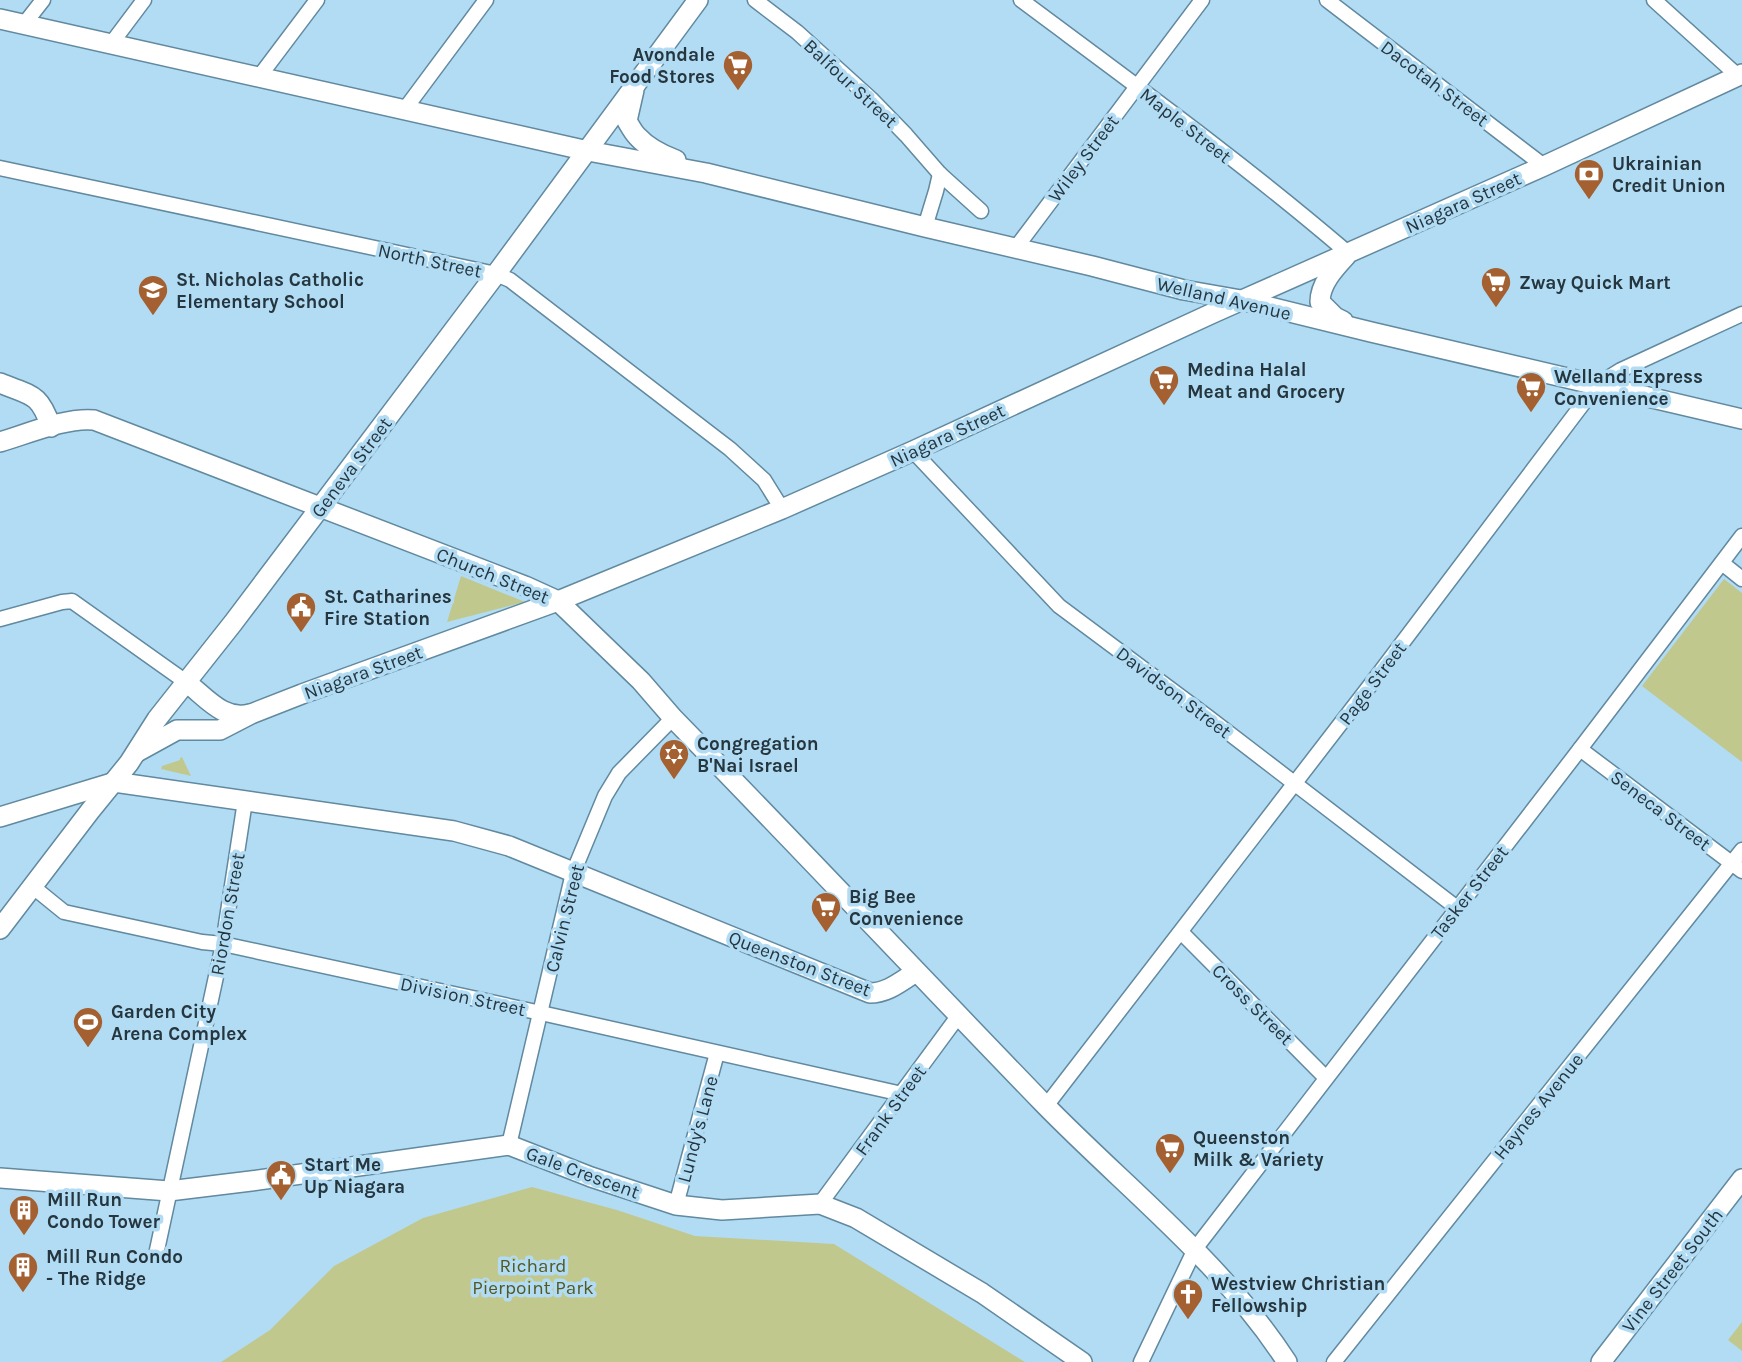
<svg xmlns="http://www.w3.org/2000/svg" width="1742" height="1362" viewBox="0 0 1742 1362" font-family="Karla,sans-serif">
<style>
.green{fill:#c1c88e}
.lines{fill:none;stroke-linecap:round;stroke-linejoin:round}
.street-casing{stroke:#61899f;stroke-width:17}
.secondary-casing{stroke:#61899f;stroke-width:22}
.street{stroke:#fff;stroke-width:14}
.secondary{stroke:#fff;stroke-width:19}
.labels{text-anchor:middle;stroke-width:7;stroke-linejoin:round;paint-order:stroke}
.poi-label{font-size:19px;font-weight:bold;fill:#25363f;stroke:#b2dcf4;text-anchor:start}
.street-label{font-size:19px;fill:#25363f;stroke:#b2dcf4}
.park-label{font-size:19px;fill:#545921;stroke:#b2dcf4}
</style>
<rect width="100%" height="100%" fill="#b2dcf4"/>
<g class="green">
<polygon points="461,576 525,602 447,622"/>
<polygon points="1724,579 1742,593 1742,762 1642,686"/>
<polygon points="182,757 191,776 161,769 162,766 180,760 180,758"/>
<polygon points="532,1187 617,1210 695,1236 834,1244 1025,1362 221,1362 270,1330 334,1266 423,1218"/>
<polygon points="1742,1322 1742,1351 1728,1340"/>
</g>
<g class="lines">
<g class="street-casing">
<g id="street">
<polyline points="755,0 797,32 871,99 906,135 940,174 981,211"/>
<path d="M1021,0C1131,82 1243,163 1348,253"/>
<polyline points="1327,0 1544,166"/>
<polyline points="1654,0 1738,76"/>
<polyline points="25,23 43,0"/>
<polyline points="111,44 144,0"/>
<polyline points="259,77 317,0"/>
<polyline points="405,109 486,0"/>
<polyline points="0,168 496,274 510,280 730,449 764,480 782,509"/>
<polyline points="925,227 936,191 940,174"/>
<polyline points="1015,249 1202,0"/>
<polyline points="913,451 1059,606 1208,717 1457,908"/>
<polyline points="1722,563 1742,579"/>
<polyline points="0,619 62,602 72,601 186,682"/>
<polyline points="1580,749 1742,871"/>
<polyline points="32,886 64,912 202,942 223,944 541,1013 902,1094"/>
<polyline points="1181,932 1325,1077"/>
<polyline points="1046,1106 1375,679 1597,385 1621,370 1742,314"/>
<polyline points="509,1145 573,873 605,796 619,773 673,718"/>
<polyline points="820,1204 959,1015"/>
<polyline points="676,1205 717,1053"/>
<polyline points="157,1250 223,944 245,801"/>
<polyline points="1141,1362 1195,1249 1580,749 1742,536"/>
<polyline points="1334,1362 1742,850"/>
</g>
</g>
<g class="secondary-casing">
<g id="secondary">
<polyline points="0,19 588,151 706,173 925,227 1092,266 1184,290 1241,300 1371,332 1742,419"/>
<path d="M634,90L627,121C630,126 633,132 637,136C647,147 662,155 676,160"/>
<path d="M1343,321L1335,317L1320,302C1320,284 1334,269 1346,256"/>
<path d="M0,383C31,396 39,392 51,427"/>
<path d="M0,442C27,434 67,417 94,420L525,586L558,601L641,681L673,718C798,846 920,976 1044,1104C1127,1189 1222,1262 1287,1362"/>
<path d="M186,682C206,697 223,721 250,714"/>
<polyline points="137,752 177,730 220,730 251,714 302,694 558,601 782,509 913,451 1213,313 1544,166 1742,74"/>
<path d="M114,782L454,831L509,846L870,993C888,993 901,981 916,972"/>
<polyline points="0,817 115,782"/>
<polyline points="0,929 90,811 129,763 157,719 233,623 496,274 698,0"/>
<polyline points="0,1178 169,1191 251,1181 509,1145 591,1177 676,1205 722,1210 820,1204 856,1218 982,1293 1082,1362"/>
<polyline points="1601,1362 1742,1179"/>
</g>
</g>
<use href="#street" class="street"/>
<use href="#secondary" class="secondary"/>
</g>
<defs>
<g id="supermarket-pin" transform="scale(1.575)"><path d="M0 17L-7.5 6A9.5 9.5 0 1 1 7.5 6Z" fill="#a46030" stroke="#b2dcf4"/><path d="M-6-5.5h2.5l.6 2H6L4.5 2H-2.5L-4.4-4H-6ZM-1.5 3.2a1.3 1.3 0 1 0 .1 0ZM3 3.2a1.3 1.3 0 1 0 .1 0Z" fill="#fff"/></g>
<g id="bank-pin" transform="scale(1.575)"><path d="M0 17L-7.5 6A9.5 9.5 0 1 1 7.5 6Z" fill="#a46030" stroke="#b2dcf4"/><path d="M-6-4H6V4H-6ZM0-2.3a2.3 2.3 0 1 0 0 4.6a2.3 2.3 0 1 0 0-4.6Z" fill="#fff"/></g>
<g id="school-pin" transform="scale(1.575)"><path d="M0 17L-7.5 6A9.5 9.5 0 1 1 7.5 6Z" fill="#a46030" stroke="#b2dcf4"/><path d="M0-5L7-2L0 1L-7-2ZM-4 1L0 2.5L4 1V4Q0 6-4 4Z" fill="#fff"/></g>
<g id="civic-pin" transform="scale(1.575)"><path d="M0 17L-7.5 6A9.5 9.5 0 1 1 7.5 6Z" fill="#a46030" stroke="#b2dcf4"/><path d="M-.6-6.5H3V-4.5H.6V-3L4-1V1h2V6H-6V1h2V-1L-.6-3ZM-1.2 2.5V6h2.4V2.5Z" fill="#fff"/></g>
<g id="synagogue-pin" transform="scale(1.575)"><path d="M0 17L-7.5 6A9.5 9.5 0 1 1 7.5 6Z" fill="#a46030" stroke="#b2dcf4"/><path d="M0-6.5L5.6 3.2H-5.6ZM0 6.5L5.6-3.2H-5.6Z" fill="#fff"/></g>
<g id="stadium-pin" transform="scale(1.575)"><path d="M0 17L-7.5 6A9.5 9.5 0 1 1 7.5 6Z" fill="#a46030" stroke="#b2dcf4"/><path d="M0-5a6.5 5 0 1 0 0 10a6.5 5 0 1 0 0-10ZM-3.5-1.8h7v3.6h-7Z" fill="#fff"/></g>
<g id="building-pin" transform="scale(1.575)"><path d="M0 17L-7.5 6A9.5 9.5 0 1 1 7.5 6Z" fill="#a46030" stroke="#b2dcf4"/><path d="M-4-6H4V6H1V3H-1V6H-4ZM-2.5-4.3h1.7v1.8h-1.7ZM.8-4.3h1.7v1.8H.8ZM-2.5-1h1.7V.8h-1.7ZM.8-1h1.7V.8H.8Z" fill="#fff"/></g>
<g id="church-pin" transform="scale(1.575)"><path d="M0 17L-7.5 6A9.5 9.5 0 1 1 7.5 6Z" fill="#a46030" stroke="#b2dcf4"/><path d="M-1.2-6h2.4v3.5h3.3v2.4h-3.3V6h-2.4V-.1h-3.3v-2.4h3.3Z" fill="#fff"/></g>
</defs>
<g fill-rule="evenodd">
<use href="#supermarket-pin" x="738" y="65"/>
<use href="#bank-pin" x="1589" y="174"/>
<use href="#supermarket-pin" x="1496" y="282"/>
<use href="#school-pin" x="153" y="290"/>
<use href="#supermarket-pin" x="1164" y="380"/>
<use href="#supermarket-pin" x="1531" y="387"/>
<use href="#civic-pin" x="301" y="607"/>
<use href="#synagogue-pin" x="674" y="754"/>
<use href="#supermarket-pin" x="826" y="907"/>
<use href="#stadium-pin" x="88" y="1022"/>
<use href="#supermarket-pin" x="1170" y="1148"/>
<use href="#civic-pin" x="281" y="1175"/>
<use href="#building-pin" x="24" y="1210"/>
<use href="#building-pin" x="23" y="1267"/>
<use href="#church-pin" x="1188" y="1294"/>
</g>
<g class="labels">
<g class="poi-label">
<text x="715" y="61" text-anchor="end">Avondale<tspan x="715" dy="22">Food Stores</tspan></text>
<text x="1612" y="170">Ukrainian<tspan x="1612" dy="22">Credit Union</tspan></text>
<text x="176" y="286">St. Nicholas Catholic<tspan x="176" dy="22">Elementary School</tspan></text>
<text x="1519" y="289">Zway Quick Mart</text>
<text x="1187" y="376">Medina Halal<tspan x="1187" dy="22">Meat and Grocery</tspan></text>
<text x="1554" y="383">Welland Express<tspan x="1554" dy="22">Convenience</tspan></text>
<text x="324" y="603">St. Catharines<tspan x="324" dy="22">Fire Station</tspan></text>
<text x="697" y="750">Congregation<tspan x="697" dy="22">B'Nai Israel</tspan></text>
<text x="849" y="903">Big Bee<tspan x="849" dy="22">Convenience</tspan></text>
<text x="111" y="1018">Garden City<tspan x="111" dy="22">Arena Complex</tspan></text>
<text x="1193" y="1144">Queenston<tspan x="1193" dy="22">Milk &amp; Variety</tspan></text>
<text x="304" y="1171">Start Me<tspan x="304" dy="22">Up Niagara</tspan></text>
<text x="47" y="1206">Mill Run<tspan x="47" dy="22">Condo Tower</tspan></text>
<text x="46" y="1263">Mill Run Condo<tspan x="46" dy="22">- The Ridge</tspan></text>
<text x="1211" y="1290">Westview Christian<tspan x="1211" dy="22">Fellowship</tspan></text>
</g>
<g class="street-label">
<text transform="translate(851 83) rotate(43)" y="7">Balfour Street</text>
<text transform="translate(1435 83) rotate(37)" y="7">Dacotah Street</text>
<text transform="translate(1186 125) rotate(38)" y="7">Maple Street</text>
<text transform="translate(1083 158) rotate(-53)" y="7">Wiley Street</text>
<text transform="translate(1463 202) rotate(-24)" y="7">Niagara Street</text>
<text transform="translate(430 260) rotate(12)" y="7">North Street</text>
<text transform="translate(1224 298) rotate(13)" y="7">Welland Avenue</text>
<text transform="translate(947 435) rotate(-25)" y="7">Niagara Street</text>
<text transform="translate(351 467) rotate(-53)" y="7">Geneva Street</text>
<text transform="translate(493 575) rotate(22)" y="7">Church Street</text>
<text transform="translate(363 672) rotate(-20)" y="7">Niagara Street</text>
<text transform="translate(1372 683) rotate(-53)" y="7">Page Street</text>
<text transform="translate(1174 692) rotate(37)" y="7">Davidson Street</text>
<text transform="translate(1661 810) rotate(37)" y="7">Seneca Street</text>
<text transform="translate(1469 892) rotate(-52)" y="7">Tasker Street</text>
<text transform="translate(227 914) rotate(-80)" y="7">Riordon Street</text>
<text transform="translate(564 918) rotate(-76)" y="7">Calvin Street</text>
<text transform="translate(800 963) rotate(21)" y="7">Queenston Street</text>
<text transform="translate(463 996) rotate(12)" y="7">Division Street</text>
<text transform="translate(1253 1004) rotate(45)" y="7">Cross Street</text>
<text transform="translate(1538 1106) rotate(-51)" y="7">Haynes Avenue</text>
<text transform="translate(890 1110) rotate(-54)" y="7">Frank Street</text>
<text transform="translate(697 1129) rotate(-75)" y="7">Lundy's Lane</text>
<text transform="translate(583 1172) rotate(20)" y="7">Gale Crescent</text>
<text transform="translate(1672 1270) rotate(-52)" y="7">Vine Street South</text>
</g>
<g class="park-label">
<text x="533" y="1272">Richard<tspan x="533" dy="22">Pierpoint Park</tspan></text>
</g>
</g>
</svg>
